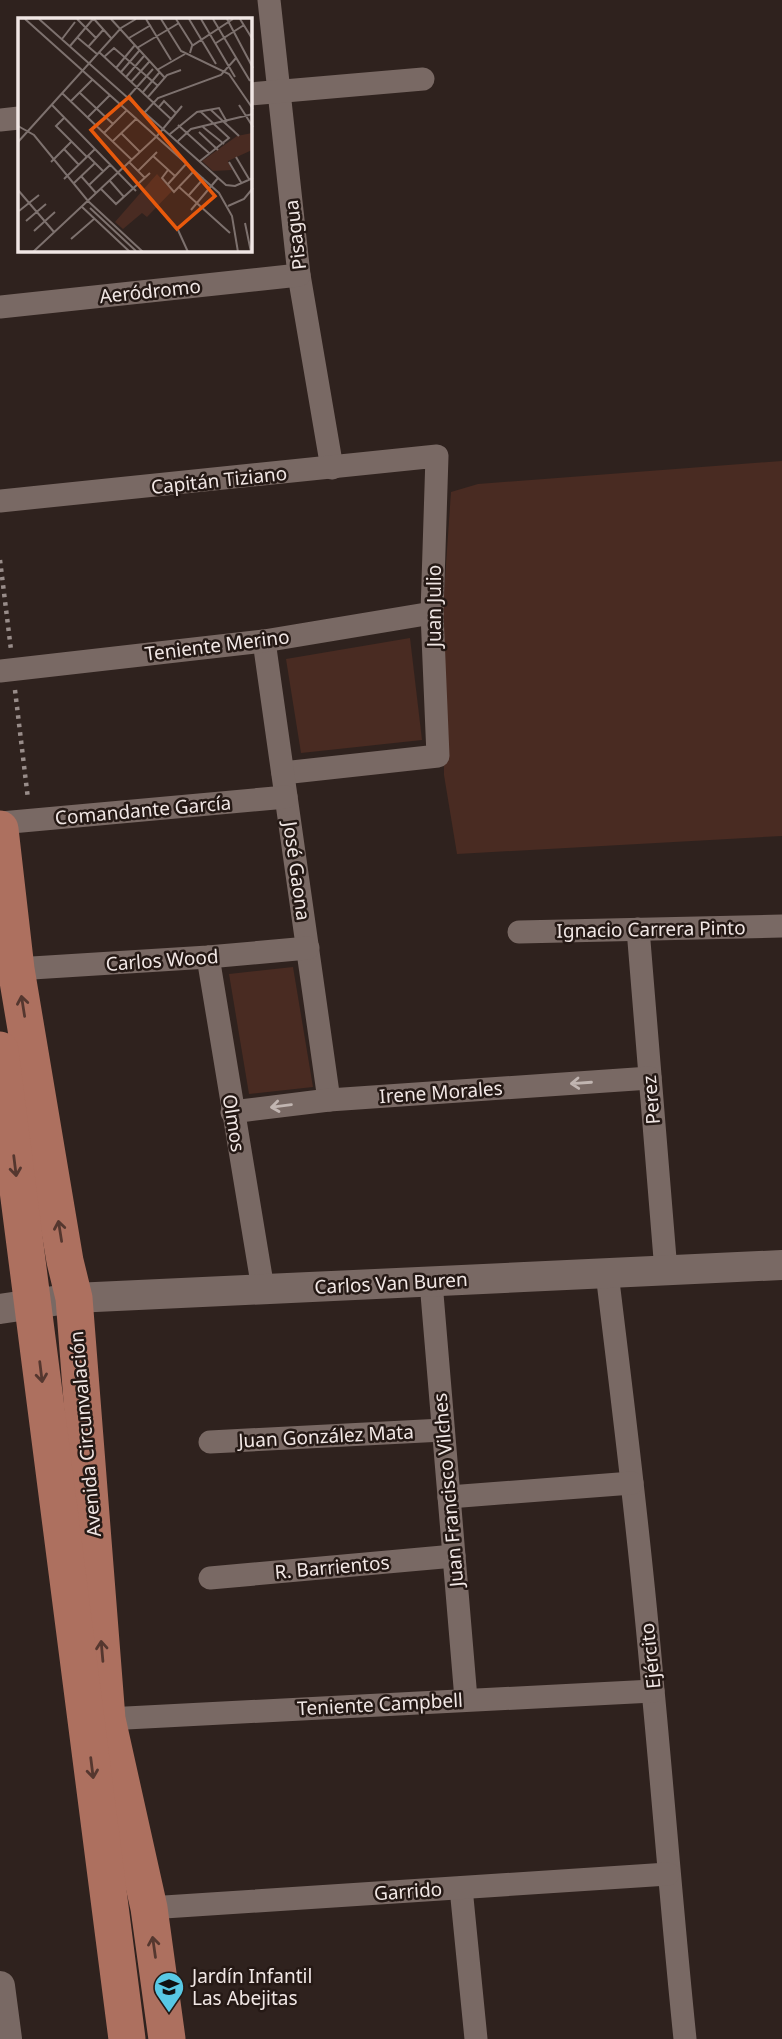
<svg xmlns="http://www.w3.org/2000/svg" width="782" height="2039" viewBox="0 0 782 2039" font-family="'Noto Sans',sans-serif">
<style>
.green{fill:#492b22}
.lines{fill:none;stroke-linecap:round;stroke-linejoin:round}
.path{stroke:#998d8a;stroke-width:4.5;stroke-dasharray:3.5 5;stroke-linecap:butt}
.minor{stroke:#796964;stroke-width:23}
.tertiary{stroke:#796964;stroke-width:30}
.primary{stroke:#ad705f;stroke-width:37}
.oneway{stroke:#55372f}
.oneway2{stroke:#c1b5b1}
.labels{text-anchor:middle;stroke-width:5;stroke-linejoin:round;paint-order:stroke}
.street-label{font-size:19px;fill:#f1e7e5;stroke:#251915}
.poi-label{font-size:19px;fill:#f1e7e5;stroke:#251915;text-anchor:start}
.inset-road{fill:none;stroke:#7d716e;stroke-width:2}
.view{fill:#e8590c;fill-opacity:0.15;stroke:#e8590c;stroke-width:3.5}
.inset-edge{fill:none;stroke:#f1e7e5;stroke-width:3.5}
</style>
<rect width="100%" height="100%" fill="#2f221e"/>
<g class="green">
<polygon points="782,461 782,836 457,854 444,775 442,623 451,492 478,484"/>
<polygon points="410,638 422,740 301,753 286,659"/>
<polygon points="293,967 313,1087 249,1094 229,974"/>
</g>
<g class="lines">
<g class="path">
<polyline points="0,560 11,650"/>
<polyline points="15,690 28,799"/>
</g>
<g class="minor">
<polyline points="269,0 299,275 332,468"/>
<polyline points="250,94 423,79"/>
<polyline points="0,120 19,118"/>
<polyline points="0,307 299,275"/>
<polyline points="0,501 437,456 432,613 438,756 283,773"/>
<polyline points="264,641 329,1100"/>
<polyline points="0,671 264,641 432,613"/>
<polyline points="0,823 286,797"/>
<polyline points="638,929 666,1271"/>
<polyline points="519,932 782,926"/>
<polyline points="208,957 263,1289"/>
<polyline points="16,969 208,957 308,948"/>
<polyline points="232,1112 329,1100 650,1078"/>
<path d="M607,1273C624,1412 641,1551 653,1690C664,1806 673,1923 685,2039"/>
<polyline points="431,1282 466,1699"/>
<polyline points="210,1442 443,1430"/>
<polyline points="449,1497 632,1483"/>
<polyline points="210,1578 454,1556"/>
<polyline points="107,1719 653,1691"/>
<polyline points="461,1888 476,2039"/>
<polyline points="149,1908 668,1874"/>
</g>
<g class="tertiary">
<polyline points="0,1309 74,1298 782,1265"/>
<polyline points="0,1986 7,2039"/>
</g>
<g class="primary">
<polyline points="0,829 16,969 65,1261 74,1298 107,1719 149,1908 167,2039"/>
<polyline points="0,1050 127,2039"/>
</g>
</g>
<defs><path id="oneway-shaft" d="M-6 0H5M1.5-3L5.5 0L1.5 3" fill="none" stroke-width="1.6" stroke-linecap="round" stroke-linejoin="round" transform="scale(1.75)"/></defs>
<g class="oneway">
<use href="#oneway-shaft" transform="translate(23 1006) rotate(-99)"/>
<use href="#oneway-shaft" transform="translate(15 1166) rotate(83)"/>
<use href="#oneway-shaft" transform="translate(60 1231) rotate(-99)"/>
<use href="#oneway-shaft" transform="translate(41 1372) rotate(83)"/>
<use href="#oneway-shaft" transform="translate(102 1651) rotate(-95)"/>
<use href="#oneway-shaft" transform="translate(92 1768) rotate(83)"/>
<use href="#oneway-shaft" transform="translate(154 1947) rotate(-98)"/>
</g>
<g class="oneway2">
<use href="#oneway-shaft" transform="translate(581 1083) rotate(176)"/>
<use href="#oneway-shaft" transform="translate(281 1106) rotate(173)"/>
</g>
<defs>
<g id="school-pin" transform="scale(1.575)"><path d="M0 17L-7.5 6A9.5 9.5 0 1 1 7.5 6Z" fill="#58c8e4" stroke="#251915"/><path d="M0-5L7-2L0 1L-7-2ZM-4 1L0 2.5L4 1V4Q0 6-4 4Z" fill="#111"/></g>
</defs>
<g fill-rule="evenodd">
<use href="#school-pin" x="169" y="1987"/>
</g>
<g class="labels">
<g class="street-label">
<text transform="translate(295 235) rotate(-97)" y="7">Pisagua</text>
<text transform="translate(150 291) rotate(-6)" y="7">Aeródromo</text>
<text transform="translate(219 480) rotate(-6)" y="7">Capitán Tiziano</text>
<text transform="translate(434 606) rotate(-90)" y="7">Juan Julio</text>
<text transform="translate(217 645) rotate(-7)" y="7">Teniente Merino</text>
<text transform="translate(143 810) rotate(-5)" y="7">Comandante García</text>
<text transform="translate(297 871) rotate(82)" y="7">José Gaona</text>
<text transform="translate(651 929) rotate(-1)" y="7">Ignacio Carrera Pinto</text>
<text transform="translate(162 960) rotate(-4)" y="7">Carlos Wood</text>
<text transform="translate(441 1092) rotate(-4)" y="7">Irene Morales</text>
<text transform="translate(651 1100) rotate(-95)" y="7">Perez</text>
<text transform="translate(234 1123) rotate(81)" y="7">Olmos</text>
<text transform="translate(391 1283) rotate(-3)" y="7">Carlos Van Buren</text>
<text transform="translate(85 1434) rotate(-95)" y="7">Avenida Circunvalación</text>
<text transform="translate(326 1436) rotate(-3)" y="7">Juan González Mata</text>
<text transform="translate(448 1490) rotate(-95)" y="7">Juan Francisco Vilches</text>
<text transform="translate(332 1567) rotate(-5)" y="7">R. Barrientos</text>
<text transform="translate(650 1656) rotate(-96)" y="7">Ejército</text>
<text transform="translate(380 1704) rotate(-3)" y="7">Teniente Campbell</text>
<text transform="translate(408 1891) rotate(-4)" y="7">Garrido</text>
</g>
<g class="poi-label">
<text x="192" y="1983">Jardín Infantil<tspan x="192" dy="22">Las Abejitas</tspan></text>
</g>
</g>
<g transform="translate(18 18)">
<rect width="234" height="234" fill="#2f221e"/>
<path d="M234,115V132L210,143L214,152L195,153L184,143L219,118ZM139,156L154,173L129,199L124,195L105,211L97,204Z" fill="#492b22"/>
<path class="inset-road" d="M7,1L201,175L214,198L220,234M21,1L208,167L217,168L235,160M59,1L78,20M76,1L93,20M93,1L147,60M128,1L153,42M143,1L163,33L211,56L235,91M158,1L175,28M171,1L198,46M183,1L217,59M195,1L232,63M209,1L235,50M222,1L235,22M60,20L79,36M111,20L133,7M44,21L57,4M198,25L226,7M52,28L75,1M70,29L86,11M119,30L161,5M81,34L153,101M172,35L174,28L215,1M86,39L96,30L140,68M98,50L117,27M139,52L167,36M103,54L121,33M108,59L126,38M113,64L131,44M125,74L141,55M44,75L114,142M62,75L95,106M110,79L135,51M130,79L149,57L163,52M52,84L75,61M33,86L118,173M221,87L235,109M141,89L146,83L158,95M193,92L221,118M127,94L140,80L203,57L218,40M46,100L38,108L69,139M69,100L92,77M160,107L191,135M0,108L16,117L70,183L125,234M185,109L206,126M181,114L200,132M86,115L109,92M103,115L122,134M152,116L179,94L201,90L209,104M160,123L173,111L235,96M0,124L103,10L118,1M94,124L119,100M46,131L61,147M70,138L86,154M135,138L157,158M218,139L231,161M182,143L211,120L182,93M33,144L54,123M111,144L127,160M211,144L224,166M150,152L144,160L156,174L176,153M120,153L139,134M63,158L78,175M46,161L77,131M92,163L106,179M56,165L77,145M150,166L169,145M71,167L92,147M161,169L212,215M83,171L98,186L132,155M0,172L36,214M171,177L186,160M63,188L112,234M210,188L226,181L235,170M72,190L118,233M173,192L200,160M1,193L21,177M8,203L28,186M227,205L233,234M160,212L170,234M16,213L37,194M53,221L76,201M15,234L139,118L164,88"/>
<path class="view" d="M111,79L197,178L159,211L73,112Z"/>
<rect width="234" height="234" class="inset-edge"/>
</g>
</svg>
